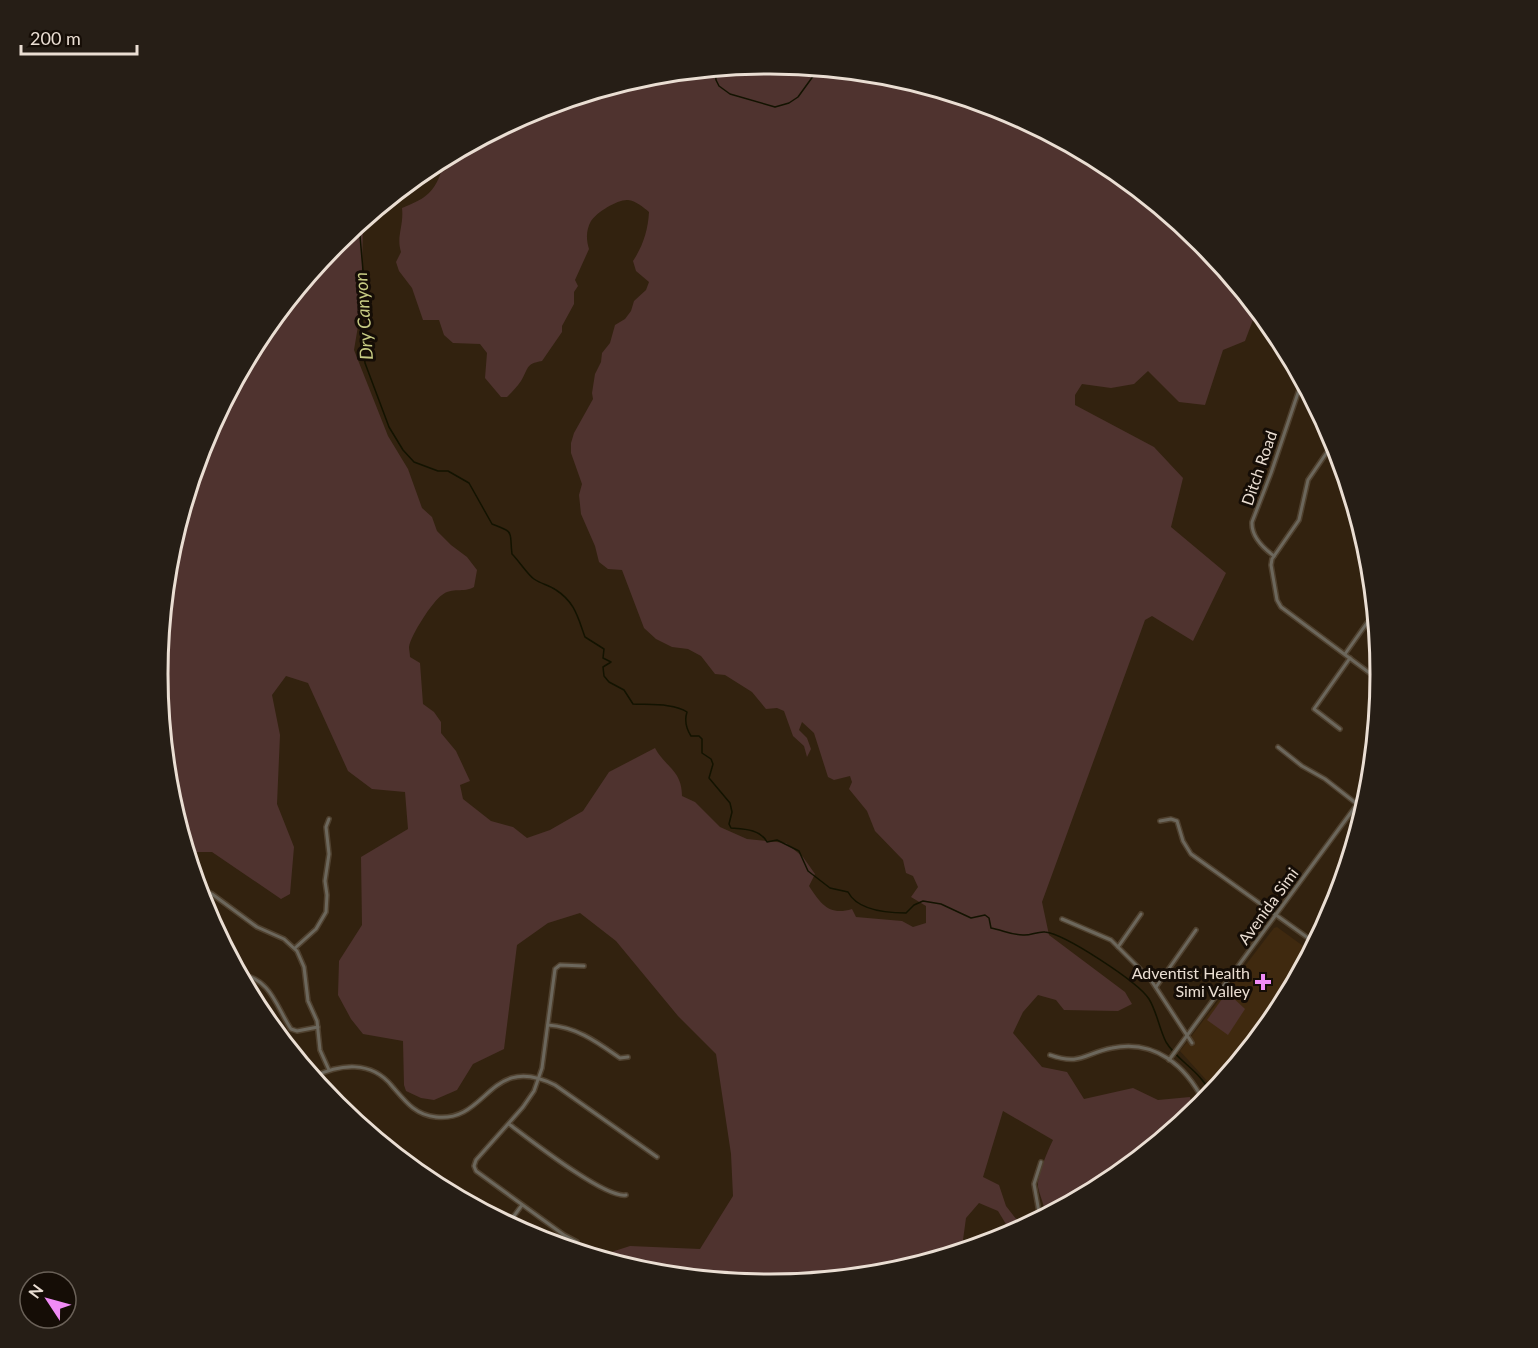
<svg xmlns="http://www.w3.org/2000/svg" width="1538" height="1348" viewBox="0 0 1538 1348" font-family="Lato,sans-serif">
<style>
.built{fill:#3f290f}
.green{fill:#4f332f}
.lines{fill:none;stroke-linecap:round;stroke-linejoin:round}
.stream{stroke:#131301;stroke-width:1.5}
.street-casing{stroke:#4f402e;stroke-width:6}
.street{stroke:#6c675c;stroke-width:3}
.poi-dot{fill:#f08bf6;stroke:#150d06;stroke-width:2}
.labels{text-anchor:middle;stroke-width:6;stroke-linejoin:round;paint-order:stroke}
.street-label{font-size:16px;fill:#eaded3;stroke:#150d06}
.poi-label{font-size:16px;fill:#eaded3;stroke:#150d06;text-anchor:end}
.water-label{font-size:18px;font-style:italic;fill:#c7cb83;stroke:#150d06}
.rim{fill:none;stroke:#eaded3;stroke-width:3}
</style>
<rect width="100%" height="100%" fill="#32220f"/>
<polygon class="built" points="1277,927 1310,951 1277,1014 1213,1092 1208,1082 1180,1051 1274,928"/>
<g class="green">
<path d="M769,63L889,75L1003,110L1109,166L1201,242L1258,312H1256L1245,341L1223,350L1205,405L1179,402L1148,371L1134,384L1111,388L1082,384L1075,395V405L1154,447L1183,478L1171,527L1226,573L1193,641L1152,616L1145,620L1042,902L1049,935L1125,992L1132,1004L1118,1011L1064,1010L1056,1000L1038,995L1023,1012L1013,1033L1042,1067L1067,1072L1084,1099L1133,1088L1158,1100L1190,1097L1194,1112L1108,1182L1045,1216C1045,1205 1040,1197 1038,1187C1037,1176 1048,1150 1053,1140L1003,1111L983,1177L999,1185L1006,1206L1023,1228L1012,1234L998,1211L979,1203L966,1218L963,1240L972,1248L888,1273L769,1285L649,1273L596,1257L630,1246L700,1249L733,1196L731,1154L716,1054L678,1016L616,941L580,913L548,923L517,945L504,1049L473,1064L457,1090L434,1100L421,1098L406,1091L404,1085L403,1041L363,1034L351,1019L338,995L339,961L362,925L361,857L408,829L405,792L372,789L348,771L308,683L286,676L272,695L280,735L277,804L294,847L290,894L281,899L212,852H188L170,793L158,674L170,554L205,440L261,334L337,242L361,222L363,226L361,308L354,350L388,436L408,469L422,508L432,517L437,531L451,545L467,557L477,570L474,587C464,593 452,587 442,595C432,602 411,635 409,647C409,650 410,654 410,657L420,663L423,704L434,712L441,722V733L456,751L470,781L460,785L463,799L491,821L513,827L527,838L550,830L583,811L609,772L655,748C665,767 682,770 682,796L695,802L720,827L747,839L786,843L803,857L815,874L809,886C821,904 829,916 852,909L856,917L902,921L913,927L926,923V906L911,897L918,887L913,876L906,873L903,860L875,831L867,811L849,789L852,782L850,776L834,780L828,777L814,733L802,722L799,730L807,738L811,749L807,757L804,746L793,736L784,711L777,708L766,709L752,692L725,675L715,674L701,656L688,649L672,647L656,639L644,628L622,570L608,569L599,562L595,546L581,514L579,495L582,484L571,453V443L574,433L593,399L592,393L595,374L601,362L602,353L610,343L615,325L625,319L631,311L634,301L646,290L649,282L636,271L633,261C643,246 648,230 649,212C643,207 636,201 628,200C618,199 597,212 591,221C586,230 586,239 589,249L575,280L578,286L574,292V304L562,326V332L542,361C525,364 529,368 521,381C517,387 512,392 507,397H501L485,378L487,353L480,344L453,343L444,335L439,320H423L412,288L399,271L396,262L401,252C396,236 404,226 402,208C422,200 434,194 441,172L446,170L447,156L536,109L650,75Z"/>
<polygon points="1227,992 1245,1009 1228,1035 1207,1020"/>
</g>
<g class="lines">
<g class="stream">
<polyline points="715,68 716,80 719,86 730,94 775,107 789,103 798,97 819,68"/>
<polyline points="881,74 886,75"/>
<polyline points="925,86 935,94 963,97"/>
<path d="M359,224L364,282L362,337L365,363L389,427L403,450L414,462L438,471H448L469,483L492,524C516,533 509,531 512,554C519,561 528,575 534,579C541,584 549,585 556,590C575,602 578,618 585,637L604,649L603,658L611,662L603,667L604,676L609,682L624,690L633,704C649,705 674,703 687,712C684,721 686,728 691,736H699L702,739V753L711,759L713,764L709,778L730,803L732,812L729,824L731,828C744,829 760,829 767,842L777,840L799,851L808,871L830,888L848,892C858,911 887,913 906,913L914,905L923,901L941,904L971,918L985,915L989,918L991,928C1002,930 1012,935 1023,935C1030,936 1038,931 1045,932C1065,934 1138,982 1149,999C1157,1012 1159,1028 1166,1042C1177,1061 1201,1071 1211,1094"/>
</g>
<g class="street-casing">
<g id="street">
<polyline points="1334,442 1308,480 1299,520 1272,559 1271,565 1277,600 1281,607 1379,680"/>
<path d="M1274,556C1263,548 1251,537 1252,522L1271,473L1302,381"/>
<polyline points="1345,654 1374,613"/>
<polyline points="1340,729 1314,709 1350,658"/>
<polyline points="1278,747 1302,766 1325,779 1357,804"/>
<polyline points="1160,821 1171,819 1177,821 1183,841 1191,854 1315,943"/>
<polyline points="198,887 212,894 257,927 284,939 297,951 304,967 308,1001 317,1021 320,1050 329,1070"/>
<polyline points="1062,919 1111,940 1151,980 1192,1043"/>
<polyline points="1118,947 1141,914"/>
<polyline points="295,948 316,929 326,912 327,895 325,881 329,854 326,827 329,819"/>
<path d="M240,974C271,979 276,1006 291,1029L297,1031L318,1027"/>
<polyline points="1156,987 1196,930"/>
<path d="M548,1025C577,1027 597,1042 620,1058L628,1057"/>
<path d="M1050,1055C1081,1066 1085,1053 1112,1048C1155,1039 1186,1066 1204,1102"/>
<polyline points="1169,1060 1369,788"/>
<path d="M313,1077C340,1064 371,1060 392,1086C405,1101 415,1115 436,1117C488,1123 489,1052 555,1085L657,1157"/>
<path d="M509,1124C529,1139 605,1199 626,1195"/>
<polyline points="1040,1218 1034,1184 1041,1162"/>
<polyline points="508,1224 522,1205"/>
<polyline points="577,1242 564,1235 476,1171 474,1166 476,1160 523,1107 534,1091 542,1068 555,969 560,965 584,966"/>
<polyline points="986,1242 987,1243"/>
</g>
</g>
<use href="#street" class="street"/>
</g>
<path class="poi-dot" d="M1260 973h6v6h6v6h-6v6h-6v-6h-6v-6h6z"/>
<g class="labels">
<g class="street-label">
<text transform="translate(1259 468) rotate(-71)" y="6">Ditch Road</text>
<text transform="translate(1268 906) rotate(-54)" y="6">Avenida Simi</text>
</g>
<g class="poi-label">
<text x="1250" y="979">Adventist Health<tspan x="1250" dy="18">Simi Valley</tspan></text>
</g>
<g class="water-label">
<text transform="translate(364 316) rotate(-94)" y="6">Dry Canyon</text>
</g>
</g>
<path d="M0 0H1538V1348H0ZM768 74H770A600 600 0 0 1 1370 674V674A600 600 0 0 1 770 1274H768A600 600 0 0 1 168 674V674A600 600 0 0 1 768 74Z" fill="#261e16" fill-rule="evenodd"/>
<path class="rim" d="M768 74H770A600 600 0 0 1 1370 674V674A600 600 0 0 1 770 1274H768A600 600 0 0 1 168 674V674A600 600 0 0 1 768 74Z"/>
<g transform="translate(48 1300) rotate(306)"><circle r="28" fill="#150d06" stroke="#6a6158" stroke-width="1.5"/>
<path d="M0-4.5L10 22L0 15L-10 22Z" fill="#f08bf6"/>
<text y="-9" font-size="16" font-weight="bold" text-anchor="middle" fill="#eaded3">N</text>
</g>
<path d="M21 45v9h116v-9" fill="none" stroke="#eaded3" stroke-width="3"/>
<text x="30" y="45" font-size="18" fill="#eaded3" stroke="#150d06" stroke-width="4.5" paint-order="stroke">200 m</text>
</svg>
